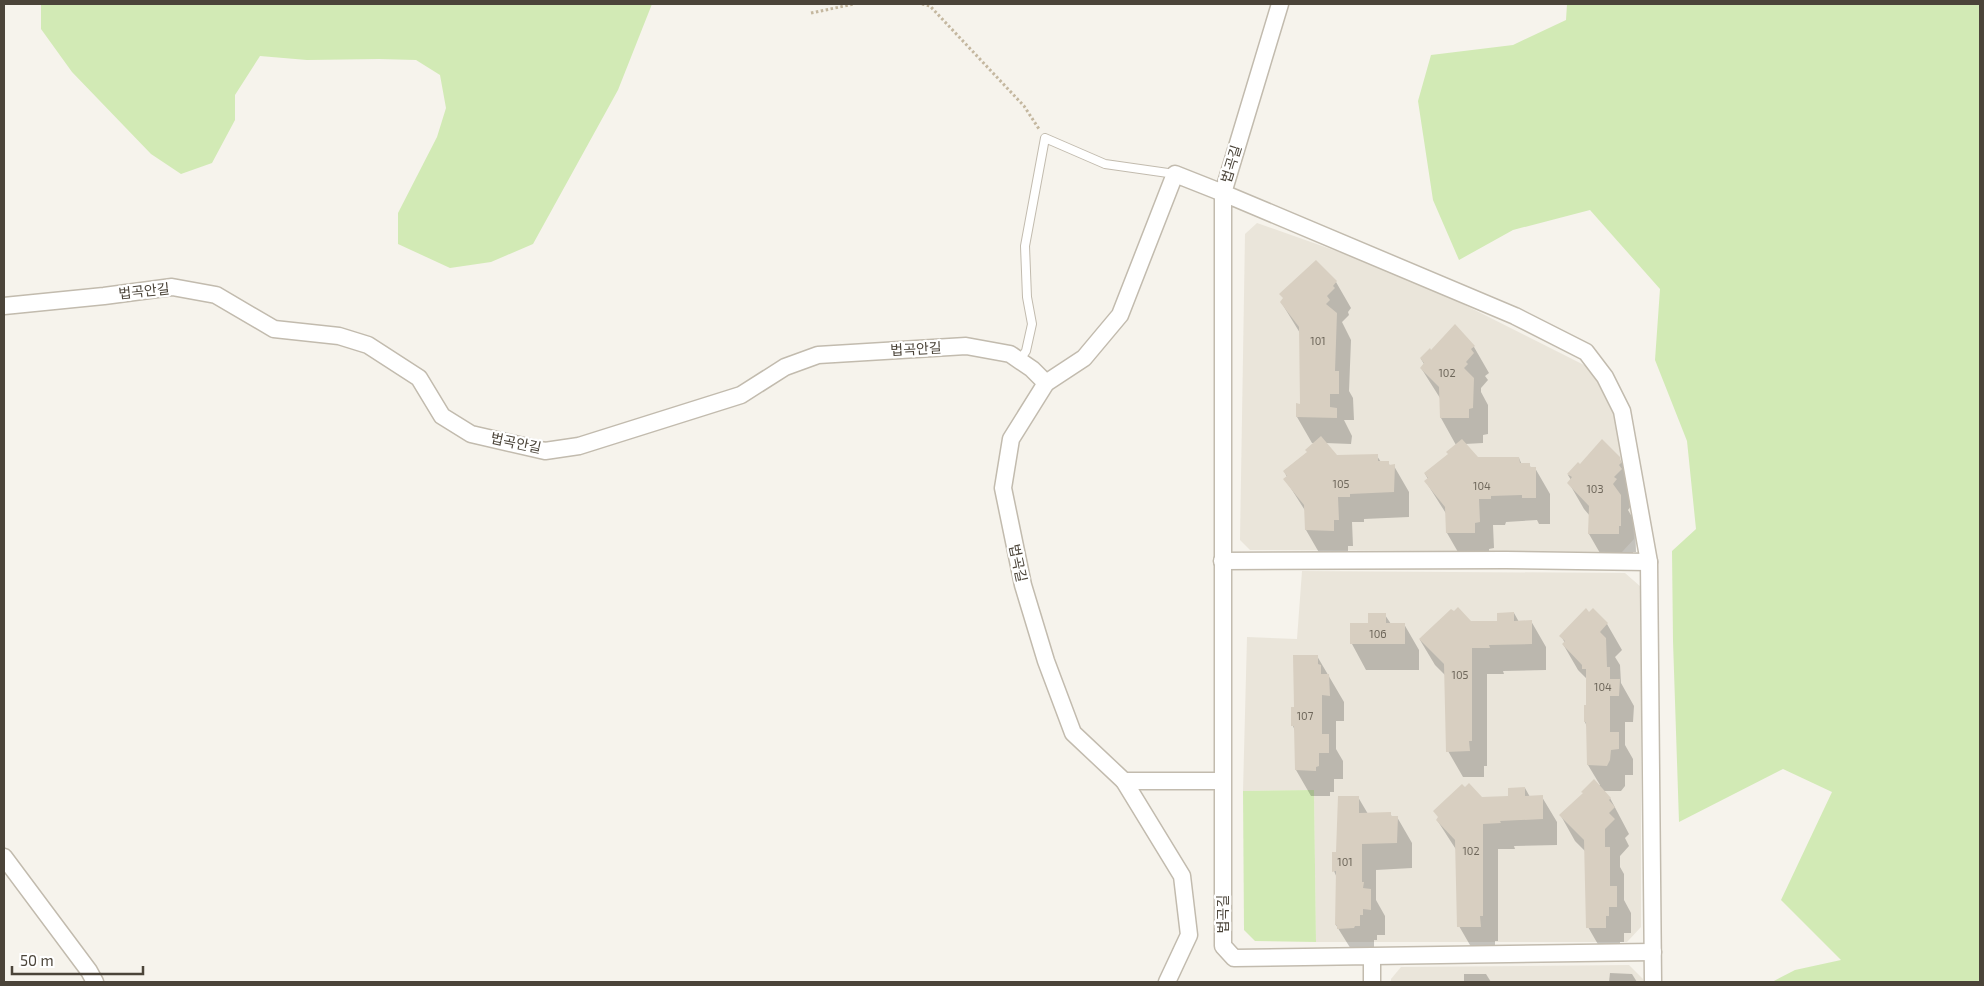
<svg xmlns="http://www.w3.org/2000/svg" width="1984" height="986" viewBox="0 0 1984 986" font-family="'Exo 2','Noto Sans KR',sans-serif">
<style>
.residential{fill:#eae5da}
.green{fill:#d2eab5}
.shadow{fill:#0003}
.building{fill:#d8cfc1}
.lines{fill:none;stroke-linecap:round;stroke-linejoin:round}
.service-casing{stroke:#c2bbae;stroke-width:10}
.minor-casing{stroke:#c2bbae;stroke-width:19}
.path{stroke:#c4b79f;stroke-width:3;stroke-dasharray:2.5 2.5;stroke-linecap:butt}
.service{stroke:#fff;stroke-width:8}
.minor{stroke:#fff;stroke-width:16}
.labels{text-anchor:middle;stroke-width:4.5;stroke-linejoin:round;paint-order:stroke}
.number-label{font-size:11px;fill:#6e675b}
.street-label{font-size:14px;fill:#4b4439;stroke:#fff}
</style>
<rect width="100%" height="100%" fill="#f6f3ec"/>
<g class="residential">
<polygon points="1257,223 1407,276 1592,369 1619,421 1632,488 1634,539 1622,552 1250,550 1240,540 1245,234"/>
<polygon points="1302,571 1625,573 1641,587 1641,927 1627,942 1316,942 1314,790 1243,791 1247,637 1297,639"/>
<polygon points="1629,965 1643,979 1643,982 1391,982 1391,979 1401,967"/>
</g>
<g class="green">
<polygon points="41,4 652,4 618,90 533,244 491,262 450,268 398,244 398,213 437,137 446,108 440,75 416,60 379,59 307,60 260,56 235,95 235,120 212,163 181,174 151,154 72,72 41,29"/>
<polygon points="1567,4 1980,4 1980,982 1772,982 1795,970 1841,960 1781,900 1832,792 1783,769 1679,822 1673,641 1672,551 1696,529 1687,441 1655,360 1660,289 1590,210 1513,230 1459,260 1433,200 1418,101 1431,55 1513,45 1566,20"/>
<polygon points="1314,790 1316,942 1255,941 1244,930 1243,791"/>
</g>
<g class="shadow">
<polygon points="1336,282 1351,308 1348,312 1349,315 1342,322 1351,340 1349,391 1353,398 1354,420 1344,420 1352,436 1351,444 1325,443 1336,456 1377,456 1381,462 1388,462 1390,466 1394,466 1409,492 1409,517 1364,519 1364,522 1352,522 1353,546 1348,546 1348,556 1321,556 1306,530 1306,512 1285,479 1287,477 1284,471 1308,452 1315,443 1312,443 1297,417 1297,405 1301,405 1300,333 1281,302"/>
<polygon points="1455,326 1474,347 1489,373 1485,376 1488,380 1481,388 1481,392 1488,405 1488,434 1483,435 1483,443 1465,444 1477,458 1519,458 1522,465 1529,464 1531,468 1535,468 1550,494 1550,524 1539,524 1537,520 1506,522 1505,525 1493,525 1494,548 1489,549 1489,559 1462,559 1447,533 1447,515 1426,482 1428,479 1425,474 1449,454 1456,445 1441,418 1440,398 1421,368 1424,364 1421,359 1431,351"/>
<polygon points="1619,458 1634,485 1636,495 1629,503 1631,506 1628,510 1635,522 1636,552 1633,552 1633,560 1604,560 1589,534 1590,516 1584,509 1569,483 1571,480 1568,475 1580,466"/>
<polygon points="1514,613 1519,622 1531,621 1546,647 1546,670 1503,671 1504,674 1487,674 1487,766 1484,766 1484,777 1463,777 1448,751 1446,676 1435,665 1420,640 1470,623 1499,622"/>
<polygon points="1589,613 1607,624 1622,650 1615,657 1620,665 1621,683 1634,706 1633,722 1625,722 1625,745 1633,759 1633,775 1625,775 1625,786 1621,791 1603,791 1610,798 1629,834 1625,838 1629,846 1620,856 1620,867 1624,874 1624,900 1631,913 1631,933 1624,933 1624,942 1620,942 1620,953 1603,953 1588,927 1586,852 1575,841 1561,816 1600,785 1588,765 1587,727 1585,722 1585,706 1588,706 1587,679 1578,670 1563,644 1565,643 1561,636"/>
<polygon points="1385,615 1391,624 1404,624 1419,650 1419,670 1366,670 1352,644 1352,624 1369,624"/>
<polygon points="1317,656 1344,702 1344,721 1336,721 1336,749 1343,761 1343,779 1334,779 1334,792 1330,792 1330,796 1311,796 1296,770 1295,731 1293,726 1296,709"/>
<polygon points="1525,788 1530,797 1542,797 1557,822 1557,845 1514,846 1515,849 1498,849 1498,941 1495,941 1495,952 1474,952 1459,926 1457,851 1437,820 1481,798 1510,797"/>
<polygon points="1358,797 1368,814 1390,813 1392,817 1397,817 1412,843 1412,868 1376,870 1376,900 1385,916 1385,935 1377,935 1377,940 1374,940 1374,951 1354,954 1336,925 1337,878 1334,871 1337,853"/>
<polygon points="1610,973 1632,974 1637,982 1609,982"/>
<polygon points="1464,974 1486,974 1491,982 1464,982"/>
</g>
<g class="building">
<polygon points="1316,260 1337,281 1333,286 1335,288 1327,296 1330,300 1326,304 1337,313 1335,371 1339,371 1339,394 1330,394 1330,407 1337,408 1337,418 1296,417 1296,403 1300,404 1299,327 1280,302 1283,298 1279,294"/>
<polygon points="1455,324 1475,346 1471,349 1474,353 1466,362 1468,364 1464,368 1474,378 1473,408 1469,409 1469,418 1440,418 1439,387 1420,368 1424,363 1420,358 1430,348 1431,350"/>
<polygon points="1321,436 1337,455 1378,454 1378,461 1389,461 1389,465 1395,464 1394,492 1350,494 1350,497 1338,497 1339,520 1334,520 1334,531 1305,530 1304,505 1283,479 1287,476 1283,471 1307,452 1305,450"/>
<polygon points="1462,439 1478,457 1519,457 1520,463 1530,463 1530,467 1536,467 1536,498 1522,498 1522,495 1491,496 1491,499 1479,499 1480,522 1475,523 1475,533 1446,533 1445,507 1424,481 1428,478 1424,473 1448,454 1446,452"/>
<polygon points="1602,439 1620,457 1621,463 1619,465 1622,469 1614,477 1617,479 1613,484 1621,495 1621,526 1619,526 1619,534 1588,534 1589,506 1567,483 1572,477 1567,474 1578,462 1580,464"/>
<polygon points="1458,607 1471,621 1497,621 1497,613 1514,612 1514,621 1532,620 1532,644 1489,645 1490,648 1472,648 1472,741 1469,741 1470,751 1446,752 1444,664 1419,639 1451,609 1454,611"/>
<polygon points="1586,608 1589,612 1593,608 1608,623 1600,632 1606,638 1607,667 1610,667 1610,679 1620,679 1619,696 1610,696 1610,732 1619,732 1619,749 1611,750 1610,760 1607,766 1587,765 1586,722 1584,722 1584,705 1586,705 1586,669 1582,669 1582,665 1562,644 1565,641 1559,636"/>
<polygon points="1368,613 1386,613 1386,623 1405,623 1405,644 1350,644 1350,623 1368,623"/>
<polygon points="1293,655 1318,655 1318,664 1321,665 1321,674 1329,674 1330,696 1322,695 1322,734 1329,734 1329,753 1319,753 1319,766 1316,767 1316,771 1295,770 1294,726 1291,726 1291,707 1294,707"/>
<polygon points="1594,779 1611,798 1609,800 1615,807 1609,813 1615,819 1605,829 1605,847 1610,847 1610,886 1617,886 1617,907 1609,907 1609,916 1606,916 1606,928 1586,928 1584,840 1559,815 1583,793 1581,792"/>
<polygon points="1469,783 1482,797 1508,796 1508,788 1525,787 1525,796 1543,795 1543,819 1500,821 1501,823 1483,824 1483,916 1480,916 1481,927 1457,927 1455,840 1436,820 1438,817 1433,811 1462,784 1465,787"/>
<polygon points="1338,796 1359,796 1359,813 1391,812 1391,816 1398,816 1397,843 1362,844 1362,882 1364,882 1363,888 1371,889 1371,910 1363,909 1363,915 1360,915 1360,926 1355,926 1354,928 1337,929 1337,925 1335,925 1336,871 1332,872 1332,852 1336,852"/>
</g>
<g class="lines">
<g class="service-casing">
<polyline id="service" points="1019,361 1026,351 1032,324 1027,297 1025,246 1045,138 1105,164 1175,174"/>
</g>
<g class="minor-casing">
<g id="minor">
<polyline points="4,306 104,296 172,287 216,295 274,329 339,336 368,345 419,378 442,416 471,434 545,451 579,446 741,395 785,367 818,355 966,346 1010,354 1032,369 1046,383"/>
<polyline points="1222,561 1506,560 1649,562"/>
<polyline points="1124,781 1182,876 1189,935 1167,982"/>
<polyline points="1222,781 1124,781 1073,733 1046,661 1023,585 1003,488 1011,439 1046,383 1084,358 1120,315 1175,174 1223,193 1280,4"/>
<polyline points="4,857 89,971 95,982"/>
<polyline points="1372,956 1653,952"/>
<polyline points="1372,982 1372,956 1234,958 1223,946 1223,193 1515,316 1586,352 1605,377 1622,411 1649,562 1653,982"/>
</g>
</g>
<g class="path">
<polyline points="922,4 930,6 1024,106 1039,129"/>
<polyline points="811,13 854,4"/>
</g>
<use href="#service" class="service"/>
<use href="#minor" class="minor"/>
</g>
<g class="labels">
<g class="number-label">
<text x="1318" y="345">101</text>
<text x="1447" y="377">102</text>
<text x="1341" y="488">105</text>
<text x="1482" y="490">104</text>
<text x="1595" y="493">103</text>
<text x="1378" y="638">106</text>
<text x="1460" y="679">105</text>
<text x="1603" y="691">104</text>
<text x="1305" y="720">107</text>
<text x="1471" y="855">102</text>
<text x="1345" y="866">101</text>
</g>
<g class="street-label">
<text transform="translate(1231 164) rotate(-73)" y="5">법곡길</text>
<text transform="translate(144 291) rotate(-6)" y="5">법곡안길</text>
<text transform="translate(916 349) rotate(-3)" y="5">법곡안길</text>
<text transform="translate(516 443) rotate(12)" y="5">법곡안길</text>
<text transform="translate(1018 563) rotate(78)" y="5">법곡길</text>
<text transform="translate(1223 914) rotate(-90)" y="5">법곡길</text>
</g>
</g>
<rect width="1984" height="986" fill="none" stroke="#4b4439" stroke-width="10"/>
<path d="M12 966v8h131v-8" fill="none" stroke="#4b4439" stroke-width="2.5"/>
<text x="20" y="966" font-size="15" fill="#4b4439" stroke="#ffffff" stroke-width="4" paint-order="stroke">50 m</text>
</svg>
